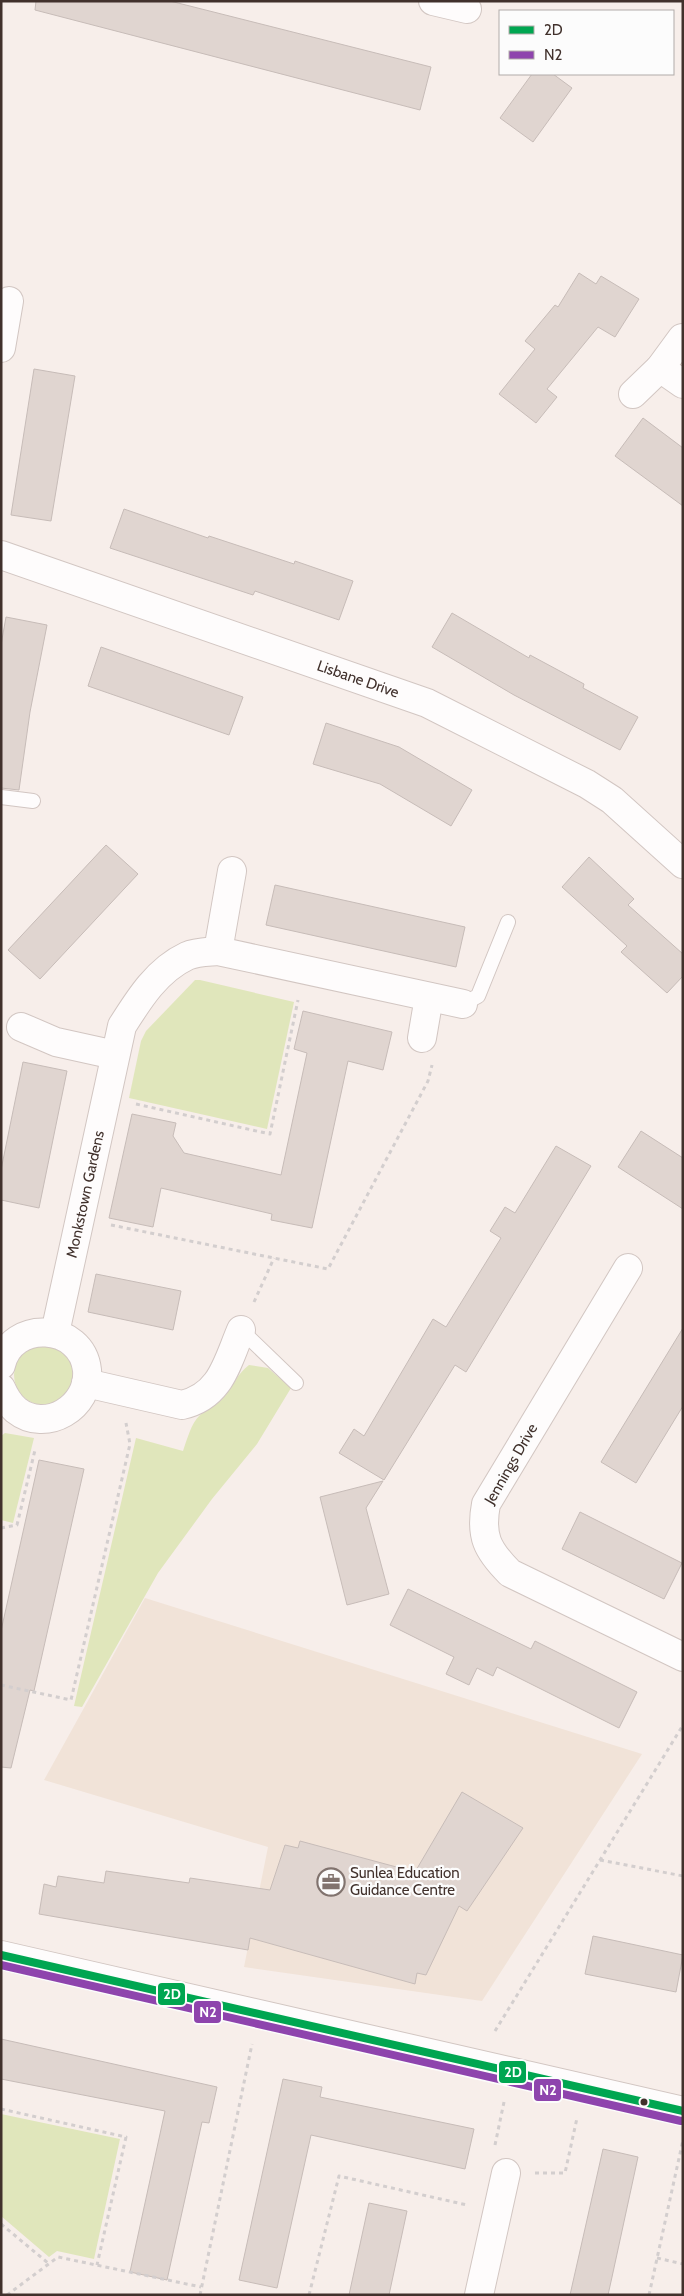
<svg xmlns="http://www.w3.org/2000/svg" width="684" height="2296" viewBox="0 0 684 2296" font-family="Cabin,sans-serif">
<style>
.education{fill:#f1e3d8}
.green{fill:#e0e6bb}
.building{fill:#e0d5d0;stroke:#c7bcb8}
.lines{fill:none;stroke-linecap:round;stroke-linejoin:round}
.lane-casing{stroke:#d2c6c2;stroke-width:16}
.street-casing{stroke:#d2c6c2;stroke-width:30}
.secondary-casing{stroke:#d2c6c2;stroke-width:30}
.path{stroke:#d3cece;stroke-width:3;stroke-dasharray:4 4;stroke-linecap:butt}
.lane{stroke:#fefcfc;stroke-width:14}
.street{stroke:#fefcfc;stroke-width:28}
.secondary{stroke:#fefcfc;stroke-width:28}
.bus-1-casing{stroke:#fcfcfc;stroke-width:11}
.bus-2-casing{stroke:#fcfcfc;stroke-width:11}
.bus-1{stroke:#00a651;stroke-width:8}
.bus-2{stroke:#8e44ad;stroke-width:8}
.bus-dot{fill:#41312c;stroke:#fcfcfc;stroke-width:2}
.labels{text-anchor:middle;stroke-width:4.5;stroke-linejoin:round;paint-order:stroke}
.street-label{font-size:15px;fill:#41312c;stroke:#fcfcfc}
.poi-label{font-size:15px;fill:#41312c;stroke:#fcfcfc;text-anchor:start}
.line-badge{stroke:#fcfcfc;stroke-width:2}
.badge-label{font-size:14px;text-anchor:middle;font-weight:bold;fill:#fff}
</style>
<rect width="100%" height="100%" fill="#f7eeea"/>
<polygon class="education" points="145,1598 642,1754 482,2001 244,1967 268,1847 44,1780"/>
<g class="green">
<polygon points="195,980 200,980 294,1002 267,1129 129,1098 141,1041 146,1031"/>
<circle cx="44" cy="1375" r="30"/>
<path d="M249,1365L268,1368L291,1388L257,1444L212,1499L158,1573L82,1707L74,1706L136,1438L183,1451C187,1440 191,1423 200,1415C208,1409 218,1405 225,1396C235,1384 236,1375 249,1365Z"/>
<polygon points="5,1433 34,1438 13,1523 1,1520 1,1436"/>
<polygon points="1,2114 120,2139 94,2259 57,2251 49,2257 1,2216"/>
</g>
<g class="building">
<polygon points="36,1 170,1 431,67 420,110 35,10"/>
<polygon points="532,74 553,74 572,88 533,142 500,118"/>
<polygon points="579,273 596,284 601,276 639,299 615,337 598,327 547,389 557,397 536,423 499,394 535,349 525,341 555,305 558,307"/>
<polygon points="34,369 75,376 51,521 11,515"/>
<polygon points="643,418 683,448 683,506 615,456"/>
<polygon points="124,509 208,538 209,536 294,564 295,561 353,581 339,620 255,591 253,595 110,548"/>
<polygon points="452,613 529,658 530,655 584,684 583,688 638,717 620,750 514,695 432,647"/>
<polygon points="6,617 47,625 30,712 19,790 1,788 1,645"/>
<polygon points="101,647 243,697 229,735 88,686"/>
<polygon points="326,723 399,747 472,790 451,826 380,784 313,764"/>
<polygon points="106,845 138,874 40,979 8,950"/>
<polygon points="589,857 634,899 628,905 683,954 683,976 667,993 621,952 627,946 562,887"/>
<polygon points="275,885 465,927 456,967 266,925"/>
<polygon points="303,1011 392,1032 383,1070 348,1061 312,1228 271,1220 272,1214 161,1188 153,1227 109,1218 132,1114 176,1123 173,1136 184,1153 281,1175 307,1053 294,1049"/>
<polygon points="23,1062 67,1071 39,1208 1,1200 1,1170"/>
<polygon points="641,1131 683,1158 683,1209 618,1167"/>
<polygon points="556,1146 591,1166 466,1372 455,1365 384,1480 339,1453 354,1429 364,1436 433,1319 446,1327 501,1238 490,1231 505,1207 515,1213"/>
<polygon points="96,1274 181,1291 173,1330 88,1312"/>
<polygon points="683,1328 683,1406 636,1483 601,1462"/>
<polygon points="39,1460 84,1469 34,1691 30,1690 11,1768 1,1767 1,1631"/>
<polygon points="383,1481 366,1508 389,1594 347,1605 320,1497"/>
<polygon points="580,1512 682,1563 664,1599 562,1549"/>
<polygon points="408,1589 531,1649 535,1641 637,1692 619,1728 497,1667 493,1676 477,1668 469,1685 446,1674 454,1657 390,1625"/>
<polygon points="462,1792 523,1828 467,1911 459,1906 426,1975 417,1973 415,1984 250,1938 248,1950 39,1914 44,1884 56,1887 58,1876 104,1883 106,1871 189,1883 190,1878 270,1890 285,1845 298,1848 300,1841 415,1872"/>
<polygon points="593,1936 683,1955 676,1992 585,1974"/>
<polygon points="1,2039 217,2087 209,2123 202,2122 167,2280 130,2272 165,2111 1,2079"/>
<polygon points="283,2079 322,2087 320,2097 474,2129 465,2169 311,2135 277,2288 239,2280"/>
<polygon points="603,2149 638,2157 612,2277 608,2295 570,2295"/>
<polygon points="369,2203 407,2211 389,2295 349,2295"/>
</g>
<g class="lines">
<g class="lane-casing">
<g id="lane">
<polyline points="1,797 33,801"/>
<polyline points="463,1004 478,996 508,922"/>
<polyline points="241,1330 296,1383"/>
</g>
</g>
<g class="street-casing">
<g id="street">
<polyline points="433,1 467,9"/>
<polyline points="1,348 9,301"/>
<polyline points="660,368 683,384"/>
<polyline points="633,394 660,368 682,338"/>
<path id="s1" d="M1,555L427,703L587,784L612,800L683,864"/>
<polyline points="218,951 232,871"/>
<polyline points="21,1027 56,1042 115,1055"/>
<polyline points="422,1038 429,997"/>
<path d="M628,1268L486,1504C480,1536 487,1550 510,1573L683,1657"/>
<path id="s2" d="M55,1333L122,1026C139,999 157,970 187,956C196,952 208,952 218,951L463,1004"/>
<path d="M1,1365C11,1319 82,1323 87,1370C90,1407 46,1434 16,1410C9,1404 5,1397 1,1388"/>
<path d="M86,1383L182,1405C221,1396 227,1363 241,1330"/>
<polyline points="479,2295 506,2173"/>
</g>
</g>
<g class="secondary-casing">
<polyline id="secondary" points="1,1955 683,2111"/>
</g>
<g class="path">
<polyline points="136,1104 270,1134 298,1000"/>
<polyline points="111,1225 328,1269 428,1081 432,1065"/>
<polyline points="254,1302 274,1258"/>
<polyline points="1,1528 17,1525 35,1450"/>
<polyline points="1,1685 71,1700 130,1444 126,1423"/>
<polyline points="600,1860 683,1876"/>
<polyline points="495,2031 683,1725"/>
<polyline points="1,2109 126,2137 97,2265"/>
<polyline points="495,2145 504,2102"/>
<polyline points="535,2173 565,2173 577,2118"/>
<polyline points="1,2224 48,2263"/>
<polyline points="657,2258 683,2264"/>
<polyline points="7,2295 58,2257 201,2287"/>
<polyline points="200,2295 252,2044"/>
<polyline points="309,2295 339,2176 467,2205"/>
<polyline points="649,2295 683,2140"/>
</g>
<use href="#lane" class="lane"/>
<use href="#street" class="street"/>
<use href="#secondary" class="secondary"/>
<g class="bus-1-casing">
<polyline id="bus-1" points="1,1955 683,2111"/>
</g>
<g class="bus-2-casing">
<polyline id="bus-2" points="1,1965 681,2121"/>
</g>
<use href="#bus-1" class="bus-1"/>
<use href="#bus-2" class="bus-2"/>
</g>
<defs>
<g id="office-ring" transform="scale(1.4375)"><circle r="9.5" fill="#fcfcfc" stroke="#81736e" stroke-width="1.5"/><path d="M-6-3h4V-5.5h4V-3h4V5H-6ZM-1-4.5V-3h2v-1.5ZM-6 0V1H6V0Z" fill="#81736e"/></g>
</defs>
<g fill-rule="evenodd">
<use href="#office-ring" x="331" y="1882"/>
</g>
<circle class="bus-dot" cx="644" cy="2102" r="4.5"/>
<g class="labels">
<g class="street-label">
<text dy="5" stroke="none"><textPath href="#s1" startOffset="378">Lisbane Drive</textPath></text>
<text dy="5" stroke="none"><textPath href="#s2" startOffset="142">Monkstown Gardens</textPath></text>
<text transform="translate(511 1464) rotate(-60)" y="5">Jennings Drive</text>
</g>
<g class="poi-label">
<text x="350" y="1878">Sunlea Education<tspan x="350" dy="17">Guidance Centre</tspan></text>
</g>
</g>
<g class="line-badge">
<rect x="157" y="1982" width="29" height="24" rx="5" fill="#00a651"/>
<rect x="193" y="2000" width="29" height="24" rx="5" fill="#8e44ad"/>
<rect x="498" y="2060" width="29" height="24" rx="5" fill="#00a651"/>
<rect x="533" y="2078" width="29" height="24" rx="5" fill="#8e44ad"/>
</g>
<g class="badge-label">
<text x="172" y="1999">2D</text>
<text x="208" y="2017">N2</text>
<text x="513" y="2077">2D</text>
<text x="548" y="2095">N2</text>
</g>
<rect width="684" height="2296" fill="none" stroke="#41312c" stroke-width="5"/>
<rect x="499" y="10" width="175" height="65" fill="#fcfcfc" stroke="#b1aba9"/>
<rect x="509" y="26" width="25" height="8" fill="#00a651" stroke="#b1aba9"/>
<text x="544" y="35" font-size="15" fill="#41312c">2D</text>
<rect x="509" y="51" width="25" height="8" fill="#8e44ad" stroke="#b1aba9"/>
<text x="544" y="60" font-size="15" fill="#41312c">N2</text>
</svg>
